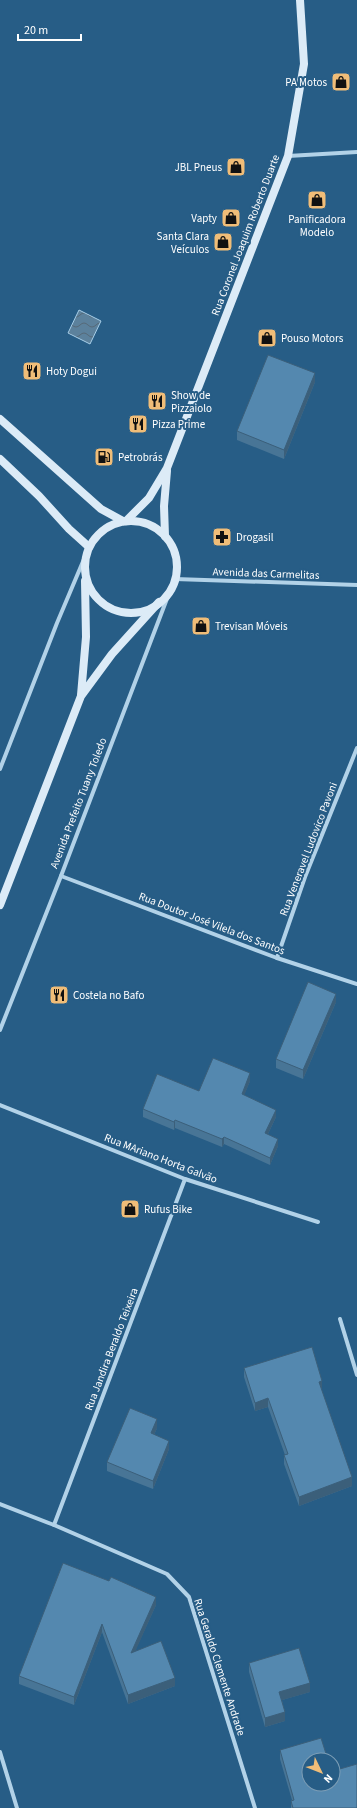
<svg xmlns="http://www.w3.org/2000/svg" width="357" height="1808" viewBox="0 0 357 1808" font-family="'Source Sans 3',sans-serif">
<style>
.water{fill:url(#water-waves);stroke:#a7cee8}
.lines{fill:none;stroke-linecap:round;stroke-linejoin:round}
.street{stroke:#b2d2e8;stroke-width:4}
.secondary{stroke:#dcebf7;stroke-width:8}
.wall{fill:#487596}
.shaded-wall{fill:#3b5f7a}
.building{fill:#5488af;stroke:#3b5f7a}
.labels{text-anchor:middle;stroke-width:4;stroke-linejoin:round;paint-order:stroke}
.poi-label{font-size:11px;fill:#fff;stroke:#275d86;text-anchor:start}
.street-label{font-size:11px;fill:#fff;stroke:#275d86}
</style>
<defs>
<pattern id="water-waves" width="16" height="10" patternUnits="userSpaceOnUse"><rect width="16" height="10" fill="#5c819c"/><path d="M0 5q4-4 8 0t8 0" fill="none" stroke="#556978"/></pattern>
</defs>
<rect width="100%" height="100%" fill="#275d86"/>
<polygon class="water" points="79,310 101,321 90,344 68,333"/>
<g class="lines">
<g class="street">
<polyline points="288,156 357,152"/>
<polyline points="175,579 357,585"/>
<polyline points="0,769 57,623 87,552"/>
<polyline points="61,876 277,958 357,984"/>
<polyline points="277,958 305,877 357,748"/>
<polyline points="0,1030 61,876 173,583"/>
<polyline points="0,1105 185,1179 318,1222"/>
<polyline points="340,1319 357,1375"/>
<polyline points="0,1504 54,1525 167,1574 189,1597 255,1808"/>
<polyline points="54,1525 185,1179"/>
<polyline points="0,1752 17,1808"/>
</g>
<g class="secondary">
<polyline points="0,419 101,509 123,521"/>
<polyline points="0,459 39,496 69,529 89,547"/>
<polyline points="126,521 149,498 167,468 288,156 304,64 300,0"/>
<circle cx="131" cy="567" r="46"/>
<polyline points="165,536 164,506 167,471"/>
<polyline points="81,695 86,637 85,581"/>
<polyline points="0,905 81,696 112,654 159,602"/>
</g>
</g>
<g class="wall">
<polygon points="315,382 284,459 237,440 237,431"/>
<polygon points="336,1002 303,1079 276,1068 276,1059"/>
<polygon points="250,1081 244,1095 276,1117 268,1134 278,1146 270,1165 224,1144 222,1147 175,1128 174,1130 143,1117 143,1109"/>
<polygon points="244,1368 322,1390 321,1390 352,1486 299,1506 284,1464 284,1455 285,1455 268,1407 255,1411 244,1377"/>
<polygon points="157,1428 154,1435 169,1449 153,1489 107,1471 107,1462"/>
<polygon points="109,1581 156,1605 135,1651 175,1686 128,1704 102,1632 74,1705 19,1684 19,1676"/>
<polygon points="249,1663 310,1692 282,1700 285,1721 265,1727 249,1672"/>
<polygon points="280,1750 309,1784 357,1808 291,1808 291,1801 292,1800 280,1759"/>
</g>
<g class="shaded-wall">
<polygon points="315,373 315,382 284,459 284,450"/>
<polygon points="336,994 336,1002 303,1079 303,1070"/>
<polygon points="250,1073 250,1081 242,1101 242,1094"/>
<polygon points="276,1110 276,1117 265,1140 265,1133"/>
<polygon points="175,1120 175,1128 174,1130 174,1122"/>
<polygon points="224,1137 224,1144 222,1147 222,1139"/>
<polygon points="278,1139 278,1146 270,1165 270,1158"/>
<polygon points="322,1381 322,1390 319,1391 319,1382"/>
<polygon points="268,1398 268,1407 255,1411 255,1403"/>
<polygon points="157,1419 157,1428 151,1442 151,1433"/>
<polygon points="169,1441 169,1449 153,1489 153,1481"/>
<polygon points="352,1477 352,1486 299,1506 299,1497"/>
<polygon points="156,1597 156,1605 131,1661 131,1653"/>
<polygon points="102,1624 102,1632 74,1705 74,1697"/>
<polygon points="175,1678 175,1686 128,1704 128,1695"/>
<polygon points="310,1683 310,1692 279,1701 279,1692"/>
<polygon points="285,1712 285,1721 265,1727 265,1718"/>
</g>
<g class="building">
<polygon points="268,355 315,373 284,450 237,431"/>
<polygon points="308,982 336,994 303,1070 276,1059"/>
<polygon points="213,1058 250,1073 242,1094 276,1110 265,1133 278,1139 270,1158 224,1137 222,1139 175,1120 174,1122 143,1109 157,1074 199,1091"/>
<polygon points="312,1347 322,1381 319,1382 352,1477 299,1497 284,1455 288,1454 268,1398 255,1403 244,1368"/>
<polygon points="130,1408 157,1419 151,1433 169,1441 153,1481 107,1462"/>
<polygon points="63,1563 109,1581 111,1577 156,1597 131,1653 161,1641 175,1678 128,1695 102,1624 74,1697 19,1676"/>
<polygon points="299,1648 310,1683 279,1692 285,1712 265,1718 249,1663"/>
<polygon points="321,1738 328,1760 309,1760 309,1784 333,1784 333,1771 357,1764 357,1808 293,1808 291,1801 294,1800 280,1750"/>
</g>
<defs>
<g id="shop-square" transform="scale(1)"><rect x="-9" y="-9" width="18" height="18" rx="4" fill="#f0bd78" stroke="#275d86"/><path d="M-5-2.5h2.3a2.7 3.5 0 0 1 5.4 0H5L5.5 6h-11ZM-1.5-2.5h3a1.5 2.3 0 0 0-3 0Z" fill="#111"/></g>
<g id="restaurant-square" transform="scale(1)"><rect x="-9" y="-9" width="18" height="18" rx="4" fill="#f0bd78" stroke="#275d86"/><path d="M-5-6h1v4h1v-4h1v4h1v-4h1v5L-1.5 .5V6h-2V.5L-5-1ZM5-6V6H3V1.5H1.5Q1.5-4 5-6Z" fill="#111"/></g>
<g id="fuel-square" transform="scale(1)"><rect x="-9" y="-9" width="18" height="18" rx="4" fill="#f0bd78" stroke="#275d86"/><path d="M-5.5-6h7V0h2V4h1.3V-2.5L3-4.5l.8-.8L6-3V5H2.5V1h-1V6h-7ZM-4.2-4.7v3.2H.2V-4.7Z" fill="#111"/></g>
<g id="pharmacy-square" transform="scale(1)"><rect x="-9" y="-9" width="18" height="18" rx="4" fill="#f0bd78" stroke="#275d86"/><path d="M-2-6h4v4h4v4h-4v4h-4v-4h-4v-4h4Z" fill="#111"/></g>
</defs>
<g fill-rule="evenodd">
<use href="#shop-square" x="341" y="82"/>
<use href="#shop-square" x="236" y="167"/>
<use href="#shop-square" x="317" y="200"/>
<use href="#shop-square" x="231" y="218"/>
<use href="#shop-square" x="223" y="242"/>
<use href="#shop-square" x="267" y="338"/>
<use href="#restaurant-square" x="32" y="371"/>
<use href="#restaurant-square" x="157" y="401"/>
<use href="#restaurant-square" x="138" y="424"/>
<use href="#fuel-square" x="104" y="457"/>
<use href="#pharmacy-square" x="222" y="537"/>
<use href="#shop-square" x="201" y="626"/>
<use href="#restaurant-square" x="59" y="995"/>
<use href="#shop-square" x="130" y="1209"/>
</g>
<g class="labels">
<g class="poi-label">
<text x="327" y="86" text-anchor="end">PA Motos</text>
<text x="222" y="171" text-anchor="end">JBL Pneus</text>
<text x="217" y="222" text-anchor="end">Vapty</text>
<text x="317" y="223" text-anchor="middle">Panificadora<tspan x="317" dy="13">Modelo</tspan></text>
<text x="209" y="240" text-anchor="end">Santa Clara<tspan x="209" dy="13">Veículos</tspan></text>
<text x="281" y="342">Pouso Motors</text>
<text x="46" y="375">Hoty Dogui</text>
<text x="171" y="399">Show de<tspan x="171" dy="13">Pizzaiolo</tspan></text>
<text x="152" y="428">Pizza Prime</text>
<text x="118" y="461">Petrobrás</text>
<text x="236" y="541">Drogasil</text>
<text x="215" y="630">Trevisan Móveis</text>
<text x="73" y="999">Costela no Bafo</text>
<text x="144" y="1213">Rufus Bike</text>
</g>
<g class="street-label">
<text transform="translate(245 235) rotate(-69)" y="4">Rua Coronel Joaquim Roberto Duarte</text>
<text transform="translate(266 573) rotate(2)" y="4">Avenida das Carmelitas</text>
<text transform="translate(78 803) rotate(-69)" y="4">Avenida Prefeito Tuany Toledo</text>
<text transform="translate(308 849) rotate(-69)" y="4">Rua Veneravel Ludovico Pavoni</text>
<text transform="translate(212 923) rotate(21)" y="4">Rua Doutor José Vilela dos Santos</text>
<text transform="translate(161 1158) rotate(21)" y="4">Rua MAriano Horta Galvão</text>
<text transform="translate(111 1349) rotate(-69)" y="4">Rua Jandira Beraldo Teixeira</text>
<text transform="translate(220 1667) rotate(72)" y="4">Rua Geraldo Clemente Andrade</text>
</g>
</g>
<g transform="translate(321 1772) rotate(133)"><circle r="19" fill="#275d86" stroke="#7d9eb6"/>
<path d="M0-3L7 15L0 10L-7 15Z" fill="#f0bd78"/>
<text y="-6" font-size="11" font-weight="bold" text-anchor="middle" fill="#ffffff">N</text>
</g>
<path d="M18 34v6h63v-6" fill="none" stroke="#ffffff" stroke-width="2"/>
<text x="24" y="34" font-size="12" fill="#ffffff" stroke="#275d86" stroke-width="3" paint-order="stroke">20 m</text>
</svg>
